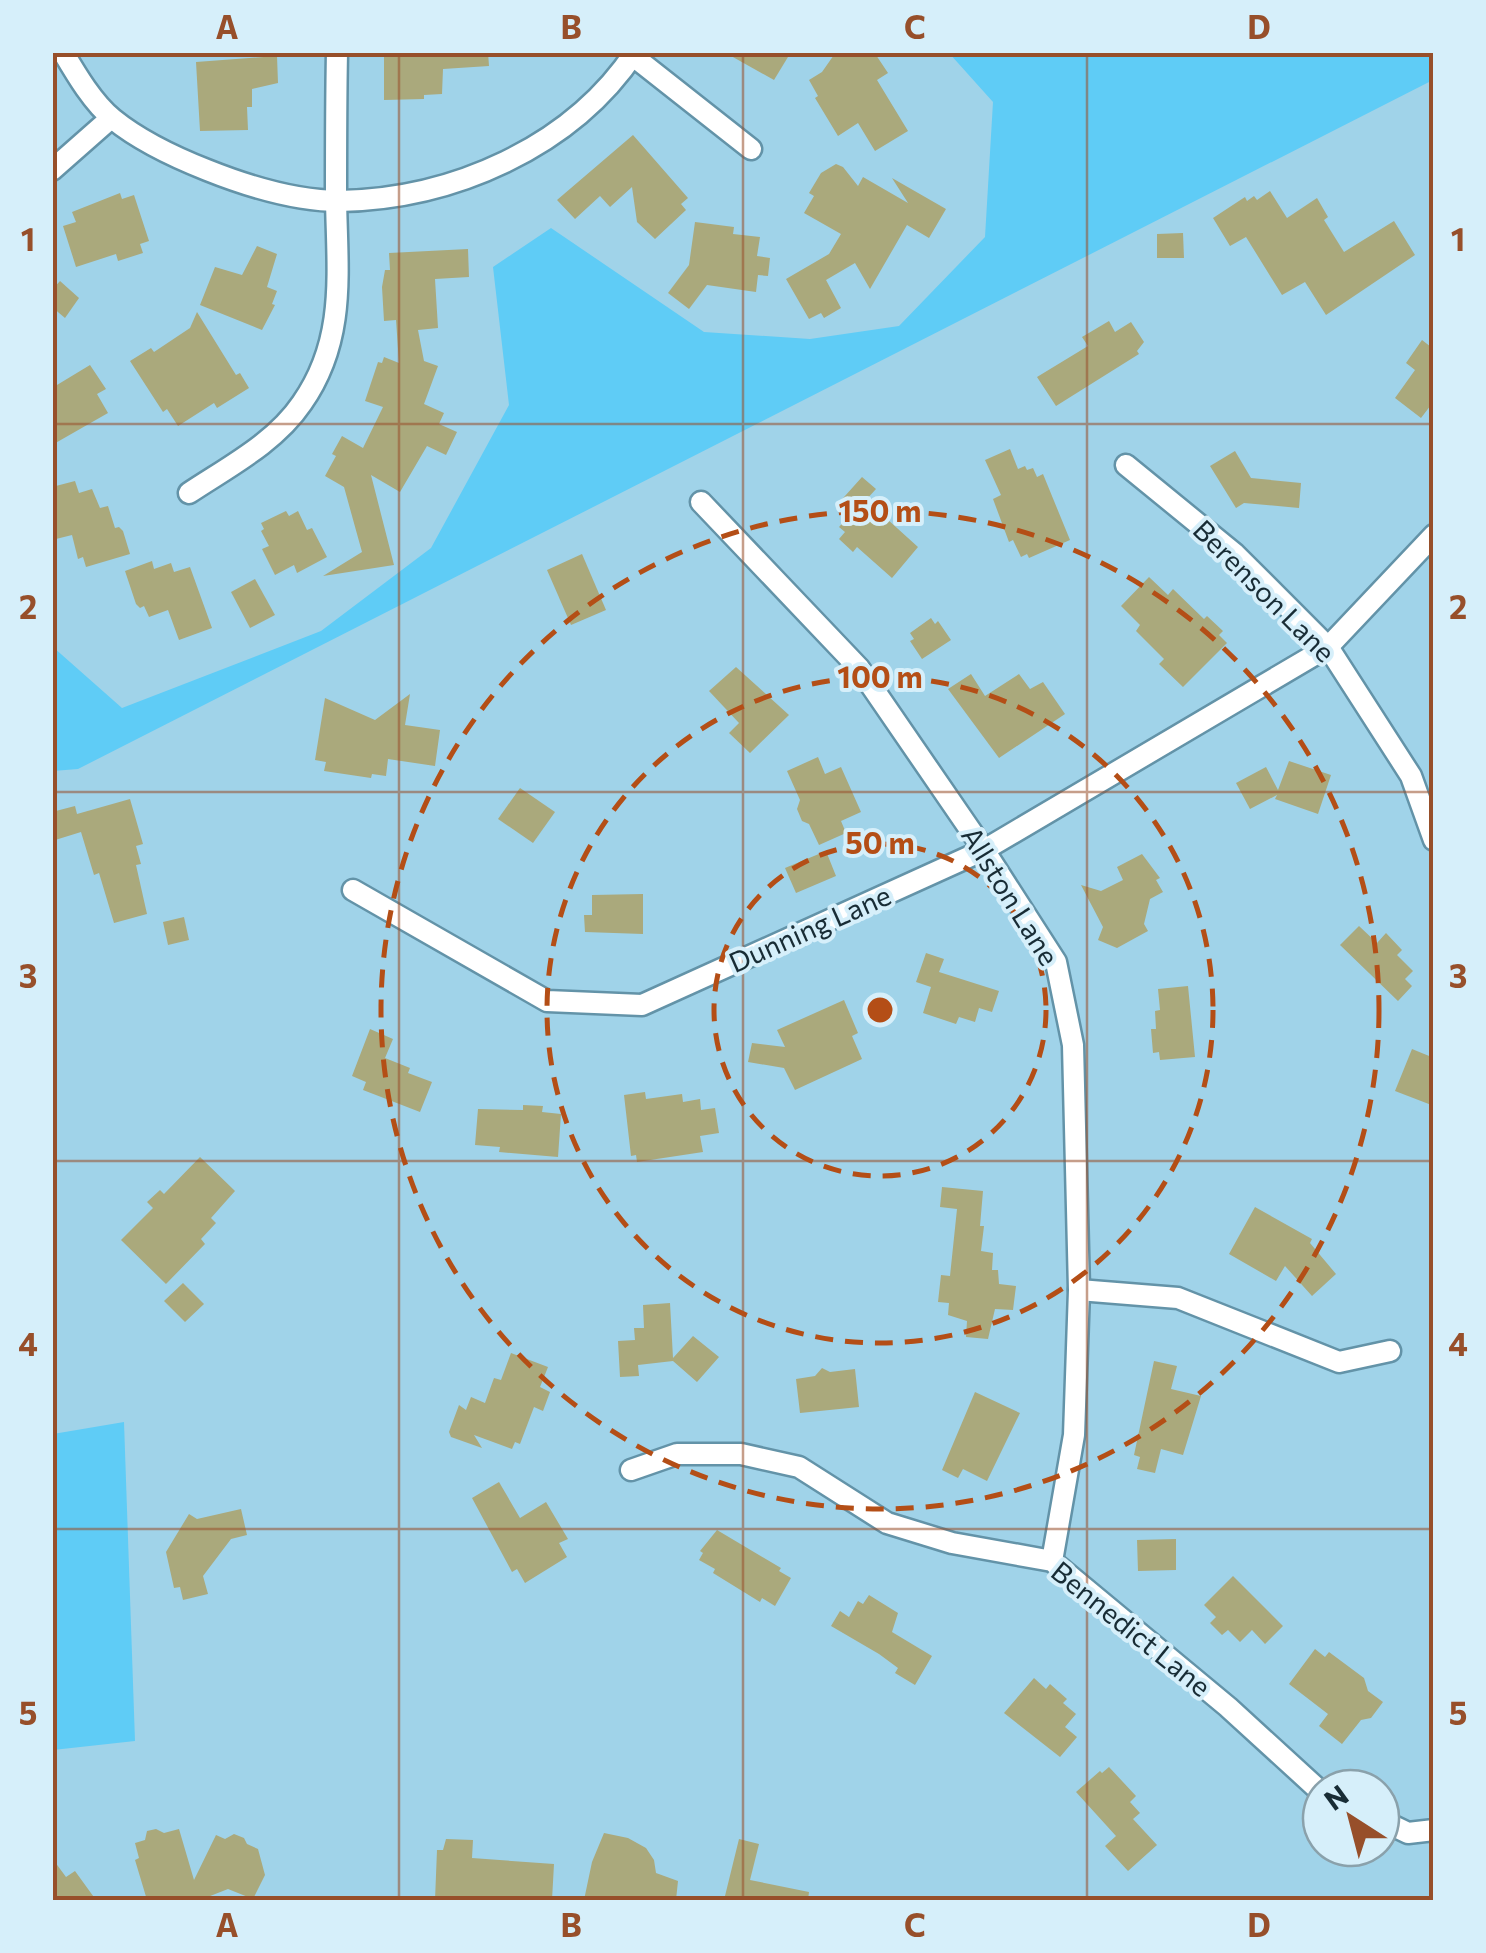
<svg xmlns="http://www.w3.org/2000/svg" width="1486" height="1953" viewBox="0 0 1486 1953" font-family="Commissioner,sans-serif">
<style>
.green{fill:#5fccf6}
.building{fill:#aaa97c}
.lines{fill:none;stroke-linecap:round;stroke-linejoin:round}
.minor-casing{stroke:#6393a8;stroke-width:25}
.minor{stroke:#fff;stroke-width:20}
.grid{fill:none;stroke:#974f2a;stroke-width:2.5;stroke-opacity:0.55}
.ring{fill:none;stroke:#b44e16;stroke-width:5;stroke-dasharray:18 12}
.labels{text-anchor:middle;stroke-width:8;stroke-linejoin:round;paint-order:stroke}
.street-label{font-size:28px;fill:#182c35;stroke:#d6effa}
.centre{fill:#b44e16;stroke:#d6effa;stroke-width:5}
.ring-label{font-size:30px;text-anchor:middle;font-weight:bold;fill:#b44e16;stroke:#d6effa;stroke-width:8;stroke-linejoin:round;paint-order:stroke}
.neatline{fill:none;stroke:#974f2a;stroke-width:4}
.grid-label{font-size:32px;text-anchor:middle;font-weight:bold;fill:#974f2a}
</style>
<rect width="100%" height="100%" fill="#a0d3e9"/>
<g class="green">
<polygon points="949,53 1433,53 1433,80 78,769 53,771 53,647 122,708 321,631 431,548 509,405 493,267 551,228 704,332 810,339 899,326 985,237 993,102"/>
<polygon points="124,1422 135,1741 53,1750 53,1434"/>
</g>
<g class="building">
<polygon points="384,52 488,52 489,66 443,69 442,94 424,95 424,99 384,100"/>
<polygon points="724,52 791,52 774,80"/>
<polygon points="836,52 874,52 888,73 877,80 908,131 875,151 858,123 838,136 815,98 818,96 809,80 822,72"/>
<polygon points="277,56 278,83 252,89 252,107 247,107 248,130 200,131 196,62"/>
<polygon points="633,135 688,198 681,204 686,210 655,239 637,222 632,187 610,207 600,196 575,219 557,200"/>
<polygon points="836,164 843,167 858,186 863,177 908,203 892,178 946,209 929,238 907,225 870,289 855,263 826,280 841,308 824,318 821,313 809,319 786,279 829,254 841,234 804,213 814,196 809,193 821,173"/>
<polygon points="1270,191 1287,218 1317,198 1328,217 1324,220 1344,252 1394,221 1415,255 1326,315 1305,282 1282,295 1246,237 1230,246 1213,218 1245,197 1247,201 1254,196 1257,200"/>
<polygon points="120,193 122,199 134,195 149,241 140,244 143,253 118,261 116,254 76,267 63,226 76,222 72,212"/>
<polygon points="695,222 734,227 733,234 760,237 757,256 770,258 768,276 758,275 756,292 707,285 689,309 668,293 689,265"/>
<polygon points="1183,233 1184,258 1157,258 1157,234"/>
<polygon points="257,246 277,254 267,287 277,291 272,304 275,305 262,330 200,305 215,267 242,275"/>
<polygon points="468,249 469,277 435,279 438,328 418,330 424,361 438,366 424,404 444,413 439,424 457,432 446,455 427,446 400,492 371,475 394,565 323,576 362,552 344,487 325,476 336,456 332,454 342,436 363,448 383,407 365,401 378,362 382,363 384,357 399,363 396,320 384,321 382,287 385,270 390,270 389,253"/>
<polygon points="60,281 79,298 65,318 52,307 52,290"/>
<polygon points="197,312 236,375 240,373 249,388 217,408 214,403 178,426 167,409 163,412 130,361 151,348 154,352 190,328"/>
<polygon points="1109,321 1115,332 1131,322 1144,342 1137,351 1139,354 1056,406 1037,377 1088,346 1082,337"/>
<polygon points="1422,340 1431,347 1434,343 1434,401 1421,418 1395,398 1415,370 1406,363"/>
<polygon points="90,365 106,389 97,394 108,413 52,445 52,388"/>
<polygon points="1010,449 1018,469 1025,466 1027,470 1033,468 1037,477 1043,474 1070,540 1029,558 1027,554 1021,557 1013,540 1009,542 993,499 1001,495 985,460"/>
<polygon points="1235,451 1251,478 1301,483 1299,508 1244,503 1236,508 1210,466"/>
<polygon points="862,477 876,489 866,500 918,547 892,578 857,547 853,552 839,539 845,532 839,527 848,517 836,506"/>
<polygon points="75,481 79,493 92,489 100,508 108,506 115,528 119,527 123,531 130,554 86,567 83,557 78,559 72,535 56,539 52,526 52,487"/>
<polygon points="286,511 289,516 298,511 307,530 312,528 327,557 297,573 294,565 275,575 262,549 269,546 261,531 264,529 261,523"/>
<polygon points="582,554 606,610 571,625 547,570"/>
<polygon points="152,561 154,569 171,563 174,572 190,567 212,628 179,640 168,610 149,617 144,606 140,608 136,604 125,571"/>
<polygon points="1149,577 1168,595 1173,589 1204,619 1207,616 1223,631 1219,635 1227,643 1183,687 1159,664 1164,659 1136,631 1140,625 1121,606"/>
<polygon points="255,579 275,615 250,628 231,592"/>
<polygon points="931,618 935,624 938,621 951,640 922,659 910,641 914,639 910,633"/>
<polygon points="736,667 789,715 750,753 729,733 739,723 709,691"/>
<polygon points="971,674 985,696 1019,674 1030,689 1043,682 1065,714 999,758 948,689"/>
<polygon points="410,694 405,725 440,730 435,766 388,759 386,776 372,774 371,778 324,771 326,762 315,760 325,698 375,720"/>
<polygon points="818,757 825,774 841,767 861,812 841,821 846,833 819,845 809,824 802,821 797,809 800,800 787,771"/>
<polygon points="1289,761 1331,775 1318,814 1275,799 1277,795 1250,809 1236,783 1266,767 1278,790"/>
<polygon points="520,788 555,812 533,843 498,819"/>
<polygon points="130,799 143,844 136,846 141,864 136,865 147,914 114,923 99,873 94,875 81,832 52,841 52,812 75,806 77,814"/>
<polygon points="826,851 836,876 796,893 785,868"/>
<polygon points="1142,854 1160,878 1156,880 1163,892 1150,899 1144,924 1148,931 1117,948 1098,940 1103,927 1081,885 1101,891 1123,880 1117,867"/>
<polygon points="643,894 643,934 585,932 584,915 592,915 592,895"/>
<polygon points="184,917 189,940 168,945 163,922"/>
<polygon points="1359,926 1377,943 1386,933 1402,950 1397,955 1413,971 1405,979 1412,986 1398,1001 1340,945"/>
<polygon points="926,953 944,959 939,972 999,991 992,1012 979,1008 975,1022 959,1017 956,1024 923,1013 931,987 916,982"/>
<polygon points="1188,986 1195,1057 1160,1060 1159,1052 1153,1053 1151,1029 1156,1029 1155,1011 1160,1010 1158,989"/>
<polygon points="844,1000 858,1033 852,1036 862,1059 795,1090 784,1068 748,1062 752,1043 785,1047 777,1030"/>
<polygon points="370,1029 393,1039 385,1058 410,1068 408,1073 432,1082 420,1112 363,1090 366,1082 352,1076"/>
<polygon points="1412,1049 1434,1058 1434,1106 1395,1091"/>
<polygon points="645,1092 646,1099 682,1094 683,1102 700,1099 701,1110 715,1108 719,1133 700,1136 703,1152 637,1162 636,1155 631,1156 624,1095"/>
<polygon points="523,1105 543,1106 542,1112 561,1114 558,1157 499,1152 500,1147 475,1145 478,1109 523,1110"/>
<polygon points="200,1157 235,1191 211,1218 216,1223 201,1239 205,1244 166,1284 121,1240 153,1208 147,1202 160,1190 164,1194"/>
<polygon points="942,1187 983,1191 980,1226 984,1226 981,1251 993,1253 992,1270 998,1270 999,1284 1016,1286 1013,1310 995,1309 988,1339 966,1337 967,1321 948,1315 949,1303 938,1302 941,1275 950,1276 957,1209 940,1207"/>
<polygon points="1255,1207 1312,1239 1310,1243 1336,1274 1312,1296 1285,1266 1276,1281 1229,1254"/>
<polygon points="183,1283 204,1304 185,1322 164,1301"/>
<polygon points="670,1303 673,1358 693,1336 719,1357 697,1382 673,1361 638,1365 639,1376 620,1377 618,1341 635,1340 634,1328 644,1328 643,1305"/>
<polygon points="511,1353 548,1367 540,1387 550,1392 543,1411 534,1407 520,1444 515,1442 512,1449 474,1435 482,1448 451,1437 449,1432 459,1405 466,1410 471,1397 485,1403 494,1378 501,1380"/>
<polygon points="1154,1361 1177,1366 1171,1389 1201,1396 1183,1455 1161,1449 1155,1473 1137,1469 1140,1457 1134,1455"/>
<polygon points="822,1368 830,1372 855,1369 859,1407 800,1413 796,1379 815,1376"/>
<polygon points="975,1392 1020,1413 987,1481 963,1469 958,1478 942,1470"/>
<polygon points="499,1482 520,1518 546,1502 568,1539 559,1543 567,1557 525,1583 517,1569 512,1572 472,1498"/>
<polygon points="241,1509 247,1535 231,1539 203,1576 208,1594 183,1600 180,1587 174,1588 166,1552 189,1514 197,1519"/>
<polygon points="717,1530 781,1568 779,1571 791,1578 775,1606 762,1598 760,1602 713,1573 715,1569 699,1560 703,1553 700,1551"/>
<polygon points="1176,1539 1176,1570 1138,1571 1137,1540"/>
<polygon points="1233,1576 1283,1626 1265,1644 1252,1630 1240,1642 1228,1630 1222,1635 1210,1623 1216,1617 1204,1605"/>
<polygon points="869,1595 898,1613 892,1632 932,1656 915,1685 895,1673 898,1668 879,1654 831,1626 840,1611 849,1617 858,1601 863,1604"/>
<polygon points="1315,1649 1325,1657 1329,1652 1364,1678 1368,1691 1383,1702 1371,1718 1361,1720 1342,1744 1319,1726 1328,1714 1289,1684"/>
<polygon points="1034,1678 1046,1689 1050,1684 1067,1699 1063,1703 1076,1714 1065,1727 1077,1737 1060,1757 1004,1713"/>
<polygon points="1109,1767 1136,1796 1130,1802 1140,1813 1133,1819 1157,1845 1128,1871 1105,1846 1116,1836 1076,1792 1100,1771 1102,1773"/>
<polygon points="156,1829 164,1833 179,1829 194,1880 216,1835 225,1839 234,1834 244,1838 247,1844 258,1849 265,1875 253,1899 228,1889 200,1900 147,1900 135,1860 139,1858 135,1843 145,1840 147,1831"/>
<polygon points="604,1833 628,1838 646,1848 654,1860 656,1873 678,1881 676,1900 584,1900 592,1862"/>
<polygon points="446,1839 473,1840 472,1858 554,1864 552,1900 435,1900 437,1850 443,1850"/>
<polygon points="739,1839 759,1844 750,1880 809,1892 808,1900 724,1900"/>
<polygon points="52,1858 66,1877 75,1871 96,1900 52,1900"/>
</g>
<g class="lines">
<g class="minor-casing">
<g id="minor">
<path d="M63,52C76,74 93,103 113,119C140,141 174,157 207,170C247,186 295,201 340,201C452,199 571,148 635,52"/>
<polyline points="633,56 751,149"/>
<polyline points="52,170 111,118"/>
<polyline points="1126,465 1235,554 1328,647 1411,776 1434,840"/>
<path d="M189,493C228,467 275,443 302,403C347,339 337,271 336,198C336,149 336,101 337,52"/>
<polyline points="701,502 859,668 984,850 1056,962 1073,1045 1079,1290 1074,1435 1052,1561"/>
<polyline points="353,890 547,1001 642,1005 984,850 1328,647 1434,535"/>
<polyline points="1079,1290 1178,1298 1339,1362 1390,1351"/>
<polyline points="631,1470 677,1454 741,1454 799,1467 887,1523 952,1543 1052,1561 1228,1707 1321,1792"/>
<polyline points="1381,1820 1408,1833 1434,1830"/>
</g>
</g>
<use href="#minor" class="minor"/>
</g>
<path class="grid" d="M399,52V1900M743,52V1900M1087,52V1900M52,424H1434M52,792H1434M52,1161H1434M52,1529H1434"/>
<g class="ring">
<circle cx="880" cy="1010" r="166"/>
<circle cx="880" cy="1010" r="333"/>
<circle cx="880" cy="1010" r="499"/>
</g>
<g class="labels">
<g class="street-label">
<text transform="translate(1264 591) rotate(45)" y="10">Berenson Lane</text>
<text transform="translate(1010 896) rotate(58)" y="10">Allston Lane</text>
<text transform="translate(810 929) rotate(-24)" y="10">Dunning Lane</text>
<text transform="translate(1131 1629) rotate(39)" y="10">Bennedict Lane</text>
</g>
</g>
<circle cx="880" cy="1010" r="15" class="centre"/>
<g class="ring-label">
<text x="880" y="522">150 m</text>
<text x="880" y="688">100 m</text>
<text x="880" y="854">50 m</text>
</g>
<rect width="1486" height="1953" fill="none" stroke="#d6effa" stroke-width="110"/>
<g transform="translate(1351 1818) rotate(324)"><circle r="48" fill="#d6effa" stroke="#8aa1ab" stroke-width="2.5"/>
<path d="M0-8L18 38L0 25L-18 38Z" fill="#974f2a"/>
<text y="-15" font-size="28" font-weight="bold" text-anchor="middle" fill="#182c35">N</text>
</g>
<rect x="55" y="55" width="1376" height="1843" class="neatline"/>
<g class="grid-label">
<text x="227" y="39">A</text>
<text x="571" y="39">B</text>
<text x="915" y="39">C</text>
<text x="1259" y="39">D</text>
<text x="28" y="251">1</text>
<text x="1458" y="251">1</text>
<text x="28" y="619">2</text>
<text x="1458" y="619">2</text>
<text x="28" y="988">3</text>
<text x="1458" y="988">3</text>
<text x="28" y="1356">4</text>
<text x="1458" y="1356">4</text>
<text x="28" y="1725">5</text>
<text x="1458" y="1725">5</text>
<text x="227" y="1937">A</text>
<text x="571" y="1937">B</text>
<text x="915" y="1937">C</text>
<text x="1259" y="1937">D</text>
</g>
</svg>
